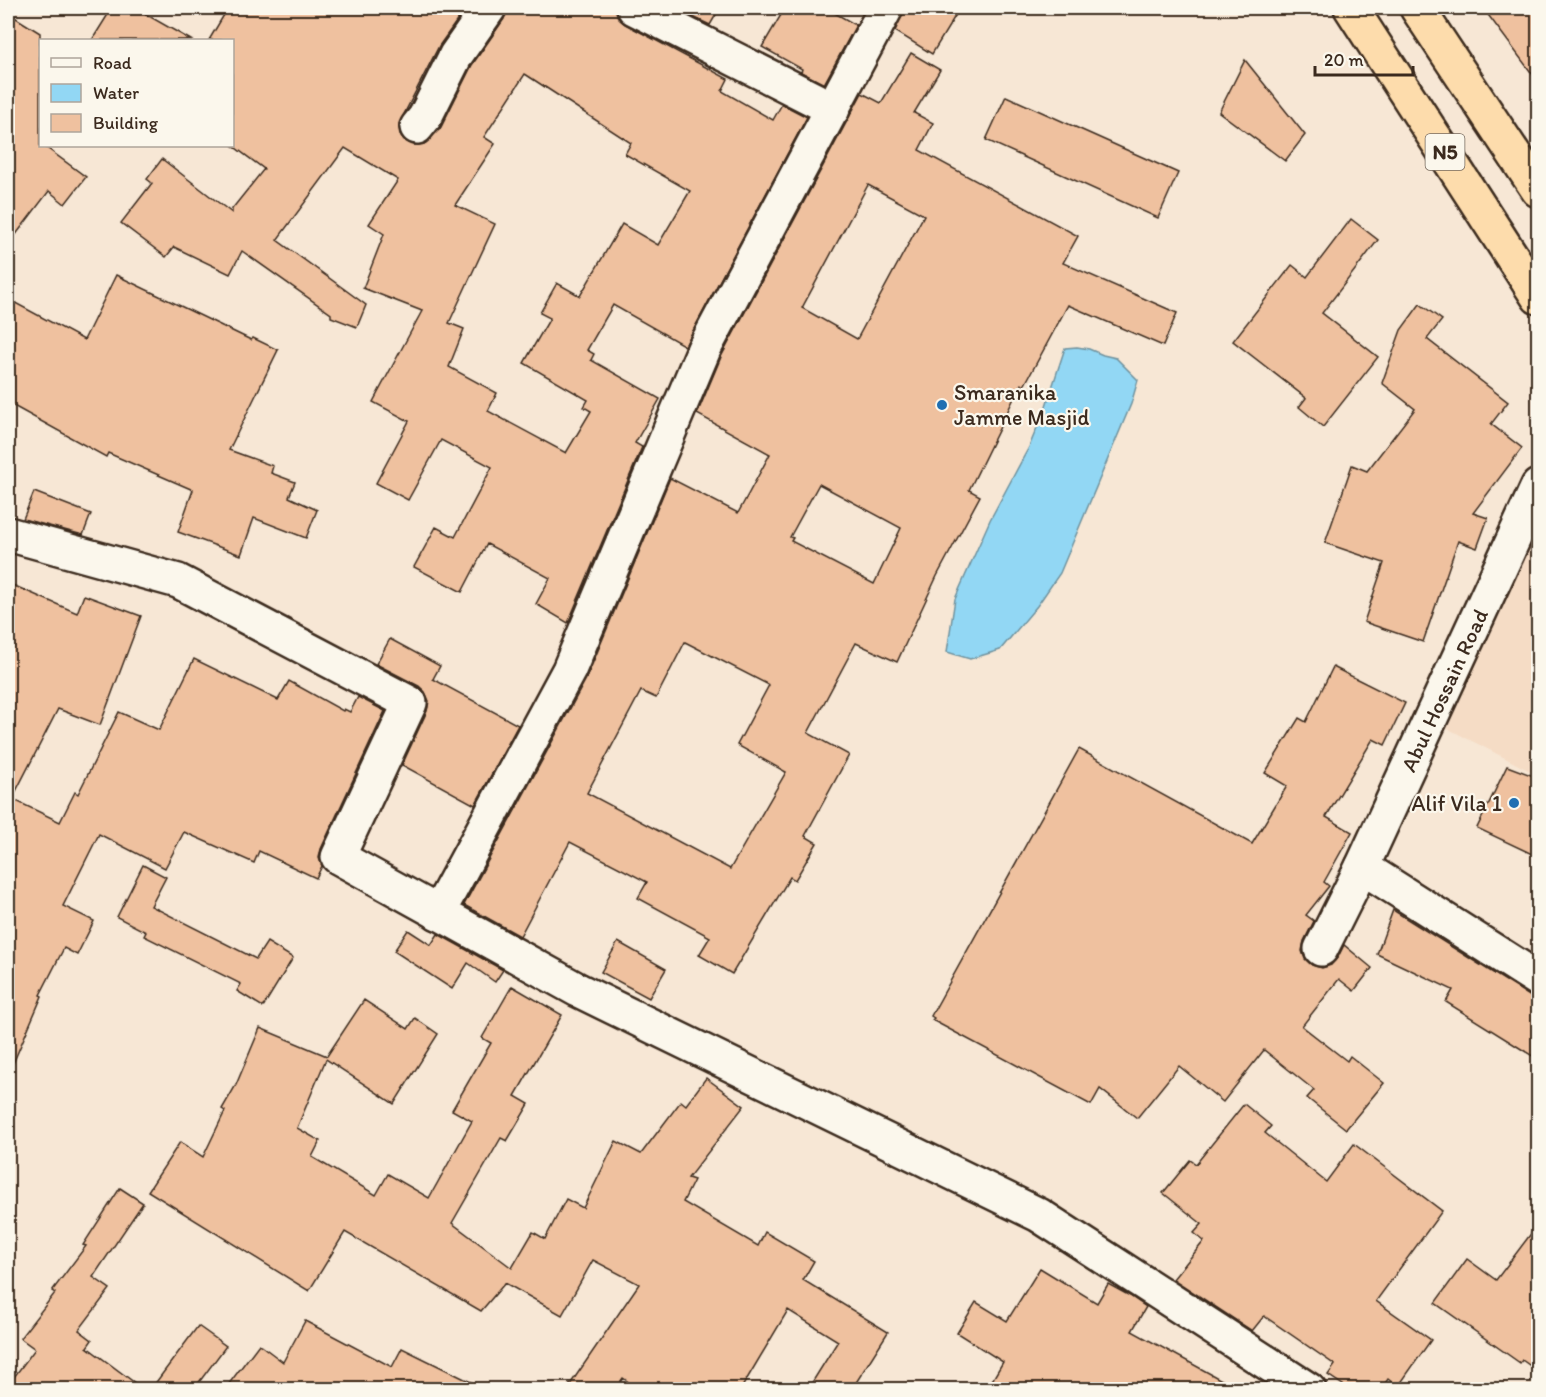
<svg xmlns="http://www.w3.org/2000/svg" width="1546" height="1397" viewBox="0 0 1546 1397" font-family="Itim,sans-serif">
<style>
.built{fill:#f5dcc5}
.water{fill:#92d7f4;stroke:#6f929e;stroke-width:1.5}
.building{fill:#efc19f;stroke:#3b2a1e;stroke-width:1.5;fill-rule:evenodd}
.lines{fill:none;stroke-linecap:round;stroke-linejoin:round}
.street-casing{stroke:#3b2a1e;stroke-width:38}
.highway-casing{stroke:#3b2a1e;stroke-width:38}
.street{stroke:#fbf7ec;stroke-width:33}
.highway{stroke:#fddcac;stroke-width:33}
.poi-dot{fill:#1f6fb2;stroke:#fbf7ec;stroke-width:2}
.labels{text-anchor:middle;stroke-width:4.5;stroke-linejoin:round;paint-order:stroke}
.shield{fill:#fbf7ec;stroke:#75685c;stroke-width:1.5}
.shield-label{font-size:21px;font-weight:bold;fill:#3b2a1e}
.poi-label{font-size:22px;fill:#3b2a1e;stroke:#fbf7ec;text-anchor:start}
.street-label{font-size:22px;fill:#3b2a1e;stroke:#fbf7ec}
</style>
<rect width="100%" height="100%" fill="#f7e7d5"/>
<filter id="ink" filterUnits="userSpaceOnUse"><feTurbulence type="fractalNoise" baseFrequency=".0167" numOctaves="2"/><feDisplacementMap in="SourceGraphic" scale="12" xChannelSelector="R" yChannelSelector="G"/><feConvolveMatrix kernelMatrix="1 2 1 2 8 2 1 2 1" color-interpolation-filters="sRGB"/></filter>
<g filter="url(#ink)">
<polygon class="built" points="1538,503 1538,775 1437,723"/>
<polygon class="water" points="1077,347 1089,349 1103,355 1116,358 1138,380 1131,404 1060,573 1037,606 1000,650 970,659 947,652 955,599 990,520 1029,447 1046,406 1065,348"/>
<g class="building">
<polygon points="112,8 135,8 191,40 92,40"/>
<path d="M228,8H466L439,46L399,124L400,134L405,141L414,145L424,144L440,129L472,65L504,19L507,8H616L618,18L625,24L728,79L722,91L773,120L782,104L807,117L685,346L613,305L587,350L594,354L591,360L660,399L635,443L642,447L568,623L536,604L550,578L487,544L462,592L414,567L436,527L455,537L492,467L441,440L408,500L376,483L409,421L373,402L422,311L363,288L384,234L369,224L398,180L345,148L277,240L366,305L357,327L331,317V314L242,251L230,274L174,247L166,257L121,223L152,183L147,179L162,159L232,213V209L264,169L232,145V40H209ZM525,74L631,143L625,154L690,191L658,245L622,224L580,296L557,283L540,313L550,318L524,363L588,400L584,407L591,411L566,453L488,411L497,393L449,367L464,329L449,323L495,224L455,205L495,144L484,137Z"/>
<polygon points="674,8 720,8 710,25"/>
<polygon points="785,8 826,8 856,25 824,84 801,72 802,69 762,47"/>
<polygon points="905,8 960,8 932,54 895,31"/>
<polygon points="1483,8 1539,8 1539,83"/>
<polygon points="8,13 40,33 40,146 44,146 86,177 65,204 49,191 8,245"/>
<path d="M911,53L940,70L914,113L933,123L919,150L1078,236L1063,263L1177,313L1163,346L1068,305L1024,386L1021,384L969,490L980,496L937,576L897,662L856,643L808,733L849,755L805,836L817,843L795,880L790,877L732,974L699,955L710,937L638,898L647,882L570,842L520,936L464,905L586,679L670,478L738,513L770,454L697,414L721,357L862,93L881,103ZM868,185L924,215L857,339L802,308ZM819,484L901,528L874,584L791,541L793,538L790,537ZM685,642L769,685L737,745L786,772L730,869L587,793L641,691L656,698Z"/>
<polygon points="1245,60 1305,135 1285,161 1219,112"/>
<polygon points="1006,96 1178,173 1158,218 986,140"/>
<polygon points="1351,219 1378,240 1322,313 1378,357 1323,427 1299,407 1306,398 1233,341 1292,265 1307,277"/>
<polygon points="116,275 251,340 253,338 278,350 229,450 273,466 271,473 295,482 289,497 317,510 306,538 254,518 241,555 178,532 193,490 108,453 106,457 8,403 8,299 84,340"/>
<polygon points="1420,304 1442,320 1427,339 1508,402 1491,424 1522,448 1473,513 1488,518 1477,548 1458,541 1423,642 1364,622 1384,563 1325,543 1352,465 1367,471 1415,409 1382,383 1401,330"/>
<polygon points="34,492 91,514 83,535 23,519"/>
<polygon points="8,583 77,613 84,595 141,616 100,725 58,709 12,799 60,822 75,792 78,794 119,712 159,730 194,659 278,700 289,681 343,711 344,709 350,712 358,697 385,711 321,849 319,858 322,866 316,878 259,851 254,863 184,832 165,868 99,834 63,906 94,921 77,955 64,948 40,995 42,996 8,1075"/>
<polygon points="390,639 440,666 433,679 518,725 475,805 402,765 427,711 429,701 425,692 419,686 376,664"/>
<polygon points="1333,667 1405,703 1385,745 1373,739 1326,817 1352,832 1324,882 1329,886 1306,915 1314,921 1304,941 1302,951 1305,959 1312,965 1322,968 1331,965 1338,957 1344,945 1372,968 1354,991 1339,979 1302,1026 1347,1061 1350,1056 1384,1083 1346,1129 1307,1098 1314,1090 1264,1050 1223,1102 1179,1066 1137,1118 1100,1089 1091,1105 932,1020 934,1018 931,1016 1079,749 1252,844 1287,786 1265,773 1299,718 1306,722"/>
<polygon points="1507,766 1539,778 1539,840 1532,854 1477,828"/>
<polygon points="143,865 166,877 151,906 256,959 267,942 293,958 263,1007 237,991 241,984 144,936 146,932 117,917"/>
<polygon points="1393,910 1539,1002 1539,1060 1446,1002 1453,990 1377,954"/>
<polygon points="408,930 431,945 438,934 503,970 495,982 468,963 452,989 394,951"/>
<polygon points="618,942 666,969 649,998 601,972"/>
<polygon points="512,986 562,1015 515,1096 529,1104 507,1141 501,1138 452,1223 512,1268 533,1232 545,1239 566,1199 583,1208 616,1141 641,1154 681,1101 686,1105 706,1078 744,1106 688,1178 694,1180 683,1202 758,1246 765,1232 814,1261 803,1280 888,1332 852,1389 808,1389 838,1341 788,1310 741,1389 638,1389 623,1378 615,1389 567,1389 639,1284 593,1260 562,1315 505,1283 481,1311 345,1232 309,1291 148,1191 180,1142 203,1157 225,1111 222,1109 236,1085 260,1028 327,1056 364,1000 408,1029 415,1018 438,1034 394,1104 326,1059 297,1128 320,1141 312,1157 376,1195 388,1174 429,1198 472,1121 452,1110 491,1043 482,1038"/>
<polygon points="1244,1104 1271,1126 1265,1133 1326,1182 1354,1144 1442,1211 1376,1301 1431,1340 1398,1387 1388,1379 1381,1389 1349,1389 1328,1375 1335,1365 1264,1316 1252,1331 1173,1279 1204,1241 1194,1233 1202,1224 1163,1193 1190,1160 1196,1164"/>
<polygon points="120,1188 143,1203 93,1277 110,1289 79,1330 92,1340 87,1347 143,1389 8,1389 8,1385 35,1349 20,1338 55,1293 52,1291 86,1246 83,1245"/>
<polygon points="1539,1223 1539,1372 1522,1360 1520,1363 1435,1303 1467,1259 1496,1280"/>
<polygon points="1040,1268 1097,1303 1108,1284 1130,1296 1146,1307 1132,1331 1238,1389 987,1389 1003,1362 957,1333 976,1302 1007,1321"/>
<polygon points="305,1321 392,1367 402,1348 485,1389 225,1389 259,1344 283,1362"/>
<polygon points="198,1326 226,1346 194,1389 151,1389"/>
</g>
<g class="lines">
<g class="street-casing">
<g id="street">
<polyline points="634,8 833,109"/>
<polyline points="417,127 425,117 456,55 489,8"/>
<polyline points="8,534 178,581 410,703 338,857 578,990 1039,1215 1309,1390"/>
<polyline points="1362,867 1538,979"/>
<polyline points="438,913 569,670 704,349 886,8"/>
<polyline points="1321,949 1362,867 1538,486"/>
</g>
</g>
<g class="highway-casing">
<g id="highway">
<polyline points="1351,8 1538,297"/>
<polyline points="1417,8 1538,190"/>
</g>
</g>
<use href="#street" class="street"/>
<use href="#highway" class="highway"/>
</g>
</g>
<g class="poi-dot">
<circle cx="942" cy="405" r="6"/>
<circle cx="1514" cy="803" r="6"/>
</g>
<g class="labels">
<rect class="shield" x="1425.5" y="134" width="39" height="36" rx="4.5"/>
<g class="shield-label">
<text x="1445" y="159">N5</text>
</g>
<g class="poi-label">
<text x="954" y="400">Smaranika<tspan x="954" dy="25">Jamme Masjid</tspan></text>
<text x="1502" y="811" text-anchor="end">Alif Vila 1</text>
</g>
<g class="street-label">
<text transform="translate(1444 690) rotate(-65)" y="8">Abul Hossain Road</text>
</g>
</g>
<rect width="1546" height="1397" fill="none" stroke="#fbf7ec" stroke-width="30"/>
<rect x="15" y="15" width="1516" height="1367" fill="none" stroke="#3b2a1e" stroke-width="2" filter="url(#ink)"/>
<rect x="39" y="39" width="195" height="108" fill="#fbf7ec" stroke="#aea59a" stroke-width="1.5"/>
<rect x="51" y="58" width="30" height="9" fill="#fbf7ec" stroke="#aea59a" stroke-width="1.5"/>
<text x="93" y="69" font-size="18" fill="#3b2a1e">Road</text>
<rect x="51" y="84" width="30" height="18" fill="#92d7f4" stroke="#aea59a" stroke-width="1.5"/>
<text x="93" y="99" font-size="18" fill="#3b2a1e">Water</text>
<rect x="51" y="114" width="30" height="18" fill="#efc19f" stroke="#aea59a" stroke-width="1.5"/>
<text x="93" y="129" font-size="18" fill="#3b2a1e">Building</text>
<path d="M1315 66v9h98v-9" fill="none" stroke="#3b2a1e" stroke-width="3"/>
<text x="1324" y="66" font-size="18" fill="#3b2a1e" stroke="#fbf7ec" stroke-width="4.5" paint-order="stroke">20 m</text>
</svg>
